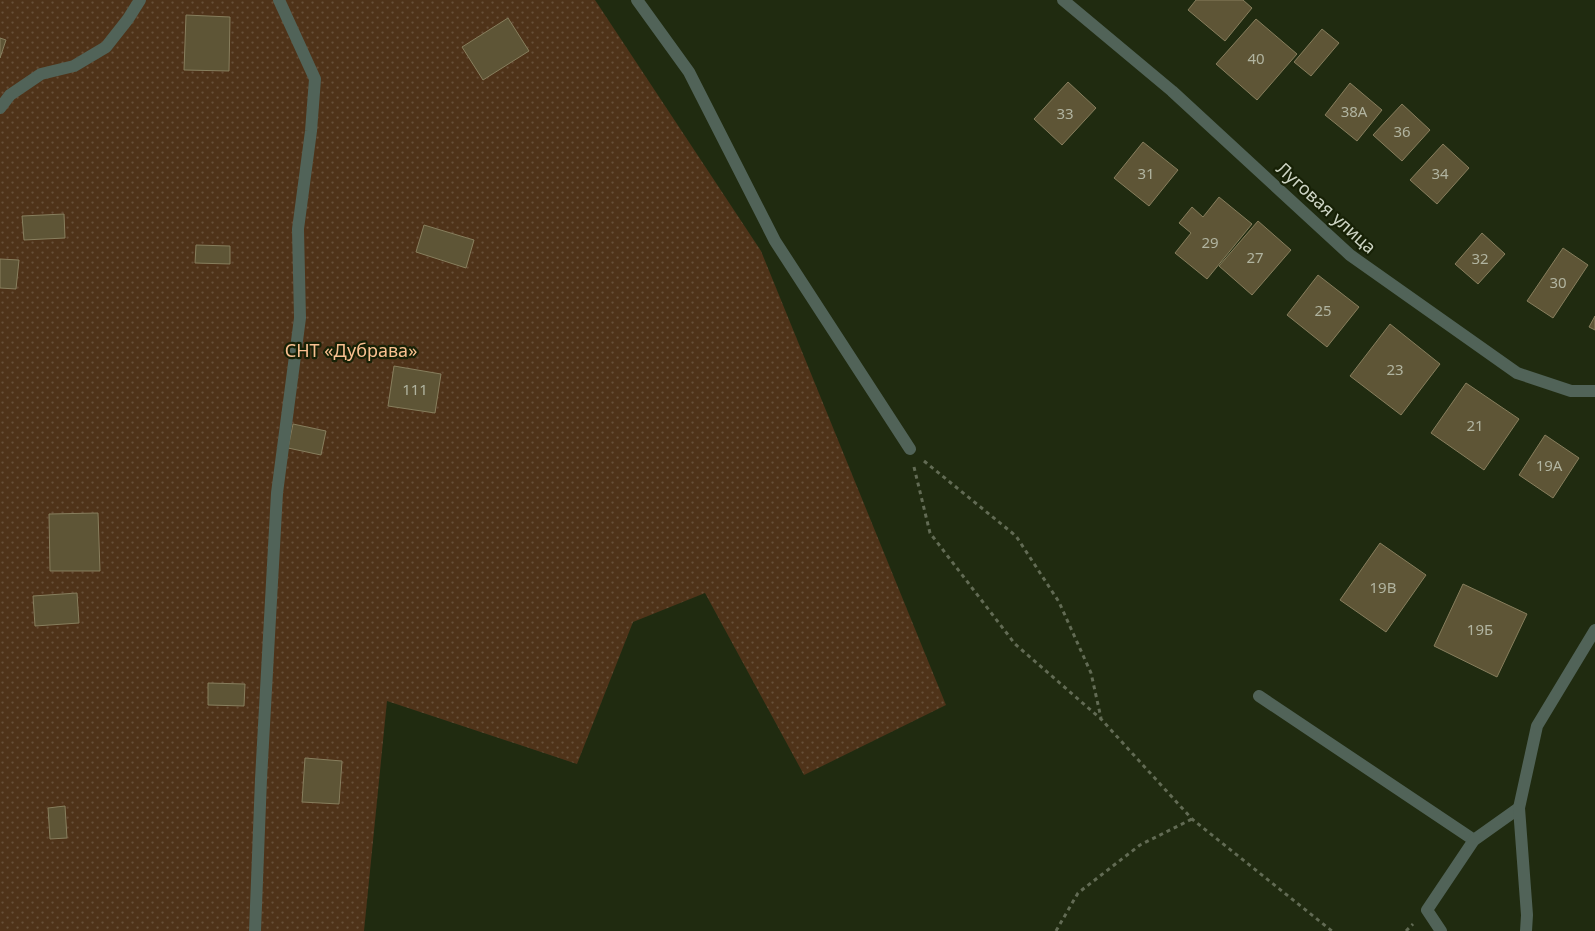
<svg xmlns="http://www.w3.org/2000/svg" width="1595" height="931" viewBox="0 0 1595 931" font-family="'Noto Sans',sans-serif">
<style>
.garden{fill:url(#garden-dots)}
.building{fill:#5e5536;stroke:#877e5d}
.lines{fill:none;stroke-linecap:round;stroke-linejoin:round}
.path{stroke:#626b54;stroke-width:3;stroke-dasharray:4 4;stroke-linecap:butt}
.lane{stroke:#516358;stroke-width:12}
.street{stroke:#516358;stroke-width:12}
.labels{text-anchor:middle;stroke-width:4.5;stroke-linejoin:round;paint-order:stroke}
.number-label{font-size:15px;fill:#b1b4a0}
.street-label{font-size:18px;fill:#cdd4c4;stroke:#172106}
.park-label{font-size:18px;fill:#f9c090;stroke:#172106}
</style>
<defs>
<pattern id="garden-dots" width="8" height="8" patternUnits="userSpaceOnUse" patternTransform="scale(1.25)"><rect width="8" height="8" fill="#4f3319"/><path d="M2 2h.1M6 6h.1" fill="none" stroke="#675039" stroke-width="1.8" stroke-linecap="round"/></pattern>
</defs>
<rect width="100%" height="100%" fill="#202b10"/>
<polygon class="garden" points="0,0 595,0 761,251 946,705 804,775 705,593 633,622 577,764 387,701 364,931 0,931"/>
<g class="building">
<polygon points="1196,0 1243,0 1252,8 1225,41 1188,10"/>
<polygon points="186,15 230,17 229,71 184,70"/>
<polygon points="508,18 529,51 483,80 462,47"/>
<polygon points="1256,19 1297,54 1257,100 1216,64"/>
<polygon points="1322,29 1339,43 1311,76 1294,62"/>
<polygon points="0,38 6,40 0,58"/>
<polygon points="1068,82 1096,108 1062,145 1034,119"/>
<polygon points="1350,83 1382,110 1357,141 1325,115"/>
<polygon points="1402,104 1430,130 1402,161 1373,135"/>
<polygon points="1143,142 1178,170 1149,206 1114,178"/>
<polygon points="1443,144 1469,168 1437,204 1410,180"/>
<polygon points="1219,197 1252,224 1207,279 1175,253 1191,233 1179,223 1192,207 1203,217"/>
<polygon points="64,214 65,238 24,240 22,216"/>
<polygon points="1258,221 1291,250 1252,295 1219,266"/>
<polygon points="424,225 474,240 466,268 416,252"/>
<polygon points="1482,233 1505,254 1478,284 1455,264"/>
<polygon points="196,245 230,246 230,264 195,263"/>
<polygon points="1563,248 1588,265 1553,318 1527,301"/>
<polygon points="0,259 19,260 16,289 0,288"/>
<polygon points="1318,275 1359,307 1327,347 1287,315"/>
<polygon points="1595,316 1595,330 1589,327"/>
<polygon points="1390,324 1440,364 1401,415 1350,376"/>
<polygon points="394,366 441,374 435,413 388,406"/>
<polygon points="1466,383 1519,419 1484,470 1431,433"/>
<polygon points="293,424 326,431 321,455 288,448"/>
<polygon points="1545,435 1579,458 1553,498 1519,475"/>
<polygon points="98,513 100,571 50,571 49,514"/>
<polygon points="1380,543 1426,575 1386,632 1340,600"/>
<polygon points="1463,584 1527,614 1497,677 1434,646"/>
<polygon points="77,593 79,623 35,626 33,596"/>
<polygon points="208,683 245,684 244,706 208,705"/>
<polygon points="305,758 342,761 339,804 302,802"/>
<polygon points="65,806 67,838 50,839 48,808"/>
</g>
<g class="lines">
<g class="path">
<polyline points="924,461 1016,536 1059,602 1091,673 1101,718"/>
<polyline points="914,467 930,533 1015,644 1101,719 1192,819 1332,931"/>
<polyline points="1056,931 1078,893 1140,845 1192,819"/>
<polyline points="1406,931 1413,924"/>
</g>
<g class="lane">
<polyline points="637,0 689,72 775,241 910,449"/>
<polyline points="1259,696 1474,840"/>
<polyline points="255,931 261,779 277,493 300,318 298,229 311,131 315,79 279,0"/>
<polyline points="1441,931 1427,910 1474,840 1519,808"/>
<polyline points="1526,931 1527,915 1519,808 1537,726 1595,630"/>
</g>
<g class="street">
<polyline points="1063,0 1172,91 1350,255 1517,373 1571,391 1595,391"/>
<polyline points="0,108 10,95 41,74 74,66 106,47 128,19 140,0"/>
</g>
</g>
<g class="labels">
<g class="number-label">
<text x="1256" y="64">40</text>
<text x="1354" y="117">38А</text>
<text x="1065" y="119">33</text>
<text x="1402" y="137">36</text>
<text x="1146" y="179">31</text>
<text x="1440" y="179">34</text>
<text x="1210" y="248">29</text>
<text x="1255" y="263">27</text>
<text x="1480" y="264">32</text>
<text x="1558" y="288">30</text>
<text x="1323" y="316">25</text>
<text x="1395" y="375">23</text>
<text x="415" y="395">111</text>
<text x="1475" y="431">21</text>
<text x="1549" y="471">19А</text>
<text x="1383" y="593">19В</text>
<text x="1480" y="635">19Б</text>
</g>
<g class="street-label">
<text transform="translate(1326 208) rotate(42)" y="6">Луговая улица</text>
</g>
<g class="park-label">
<text x="351" y="357">СНТ «Дубрава»</text>
</g>
</g>
</svg>
